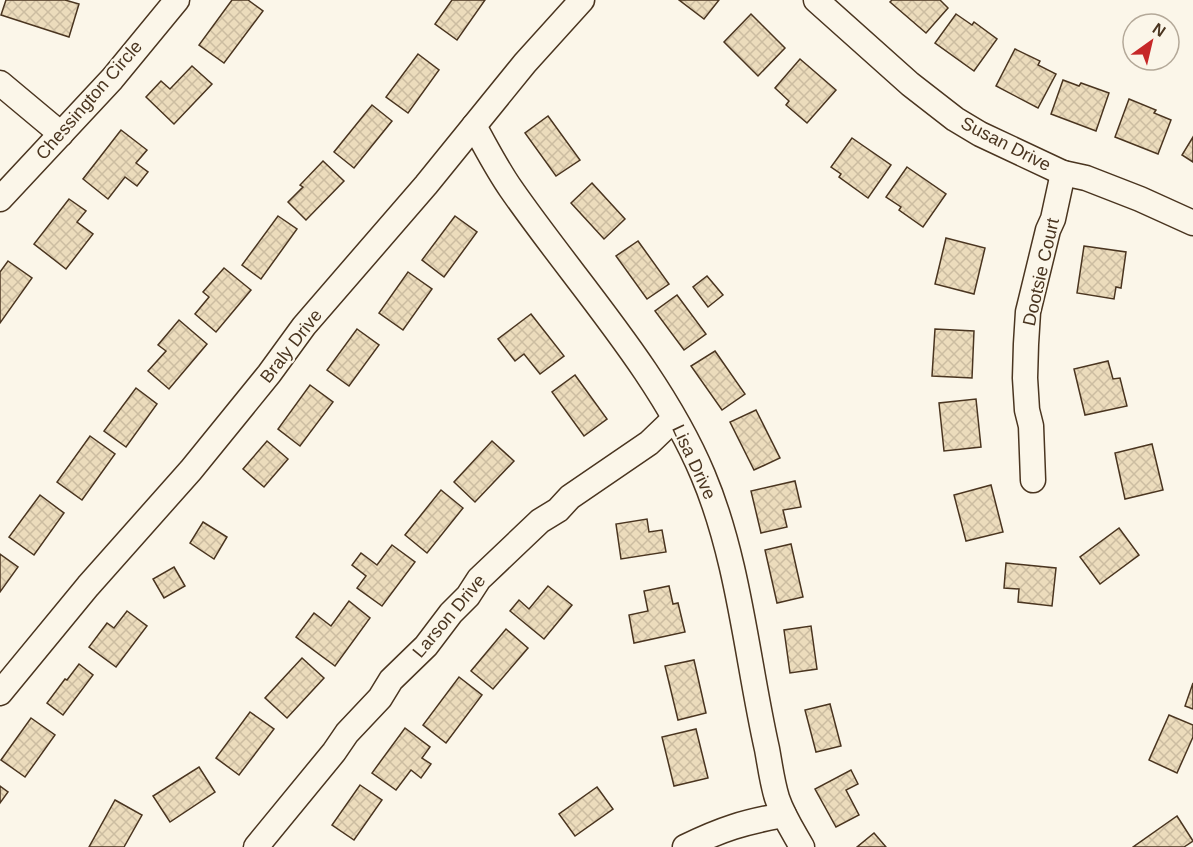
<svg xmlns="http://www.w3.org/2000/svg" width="1193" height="847" viewBox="0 0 1193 847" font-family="Arial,sans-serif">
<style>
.building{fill:url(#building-cross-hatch);stroke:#4a3520;stroke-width:1.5}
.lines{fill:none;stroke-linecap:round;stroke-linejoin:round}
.minor-casing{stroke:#4a3520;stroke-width:27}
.minor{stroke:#fbf6e9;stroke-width:24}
.labels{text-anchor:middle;stroke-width:4.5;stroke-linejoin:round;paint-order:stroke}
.street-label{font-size:18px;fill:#4a3520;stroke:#fbf6e9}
</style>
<defs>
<pattern id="building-cross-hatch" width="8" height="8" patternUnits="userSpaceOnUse" patternTransform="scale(1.5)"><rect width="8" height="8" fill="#ecdcbc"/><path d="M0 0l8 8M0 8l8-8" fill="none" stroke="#ccbda1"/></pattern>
</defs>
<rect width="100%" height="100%" fill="#fbf6e9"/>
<g class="building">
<polygon points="6,0 65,0 79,4 69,37 1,15"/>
<polygon points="232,0 248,0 263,11 224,63 199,45"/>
<polygon points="452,0 485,0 457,40 435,24"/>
<polygon points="679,0 719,0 704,19"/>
<polygon points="892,0 940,0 948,8 926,33 890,2"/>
<polygon points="751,14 785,48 758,76 724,42"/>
<polygon points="956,14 972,25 974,22 997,39 974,71 935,43"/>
<polygon points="1015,49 1040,61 1038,65 1056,74 1038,108 996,86"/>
<polygon points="418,54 439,70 408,113 386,97"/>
<polygon points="800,59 836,90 807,123 786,105 789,101 775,88"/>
<polygon points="192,66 212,84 174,124 146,97 161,81 170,89"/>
<polygon points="1063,80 1079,86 1081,83 1109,93 1096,131 1051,114"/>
<polygon points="1129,99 1156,110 1154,113 1171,120 1158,154 1115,137"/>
<polygon points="372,105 392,121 354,168 334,152"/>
<polygon points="548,116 580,160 556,176 525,133"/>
<polygon points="121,130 147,150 136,163 148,172 137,186 125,177 108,199 83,179"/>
<polygon points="1193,137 1193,162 1182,155"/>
<polygon points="852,138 891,165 868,198 839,177 841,174 831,167"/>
<polygon points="323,161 344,181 306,220 288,202 303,187 300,185"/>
<polygon points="907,167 946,194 923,227 899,210 901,207 886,197"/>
<polygon points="592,183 625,219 604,239 571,203"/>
<polygon points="69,199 86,211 77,222 93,234 66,269 34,244"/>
<polygon points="278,216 297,229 261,279 242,265"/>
<polygon points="455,216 477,232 444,277 422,260"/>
<polygon points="946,238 985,248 974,294 935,284"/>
<polygon points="638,241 669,284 647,299 616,256"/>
<polygon points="1084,246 1126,252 1121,288 1116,287 1114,299 1077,293"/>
<polygon points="8,261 32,278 0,323 0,272"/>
<polygon points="224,268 251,290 216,332 195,314 209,297 203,292"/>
<polygon points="408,272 432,289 403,330 379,313"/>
<polygon points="707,276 723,295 708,307 693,287"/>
<polygon points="677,295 706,334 684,350 655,311"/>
<polygon points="531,314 564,356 540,374 524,354 515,361 498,339"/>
<polygon points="179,320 207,344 169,389 148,371 166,351 158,345"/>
<polygon points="357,329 379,345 349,386 327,370"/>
<polygon points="935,329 974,331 972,378 932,376"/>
<polygon points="715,351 745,394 722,410 691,366"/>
<polygon points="1108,361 1113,379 1120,378 1127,406 1085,415 1074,369"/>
<polygon points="575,375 607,419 584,436 552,392"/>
<polygon points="310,385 333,402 300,446 278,429"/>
<polygon points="136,388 157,404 126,447 104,431"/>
<polygon points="976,399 981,447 944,451 939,403"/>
<polygon points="756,410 780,458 754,470 730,422"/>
<polygon points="90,436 115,454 82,500 57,482"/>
<polygon points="267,441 288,459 264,487 243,469"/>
<polygon points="492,441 514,461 475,502 454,482"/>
<polygon points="1152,444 1163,490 1125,499 1115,453"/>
<polygon points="795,481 801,507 783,510 787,527 761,533 751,491"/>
<polygon points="991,485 1003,532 966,541 954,495"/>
<polygon points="441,490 463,508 427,553 405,535"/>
<polygon points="40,495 64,513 34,555 9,537"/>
<polygon points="647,519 649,532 662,530 666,552 621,559 616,524"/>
<polygon points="203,522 227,537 214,559 190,543"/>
<polygon points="1119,528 1139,555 1100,584 1080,557"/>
<polygon points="791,544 803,597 777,603 765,550"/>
<polygon points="392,545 415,562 382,606 357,588 366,576 352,565 361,553 377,565"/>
<polygon points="0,554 18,567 0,592"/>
<polygon points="1006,563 1056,568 1052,606 1018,602 1019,589 1004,588"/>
<polygon points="174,567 185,586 164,598 153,579"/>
<polygon points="548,586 572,605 544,639 510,611 519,600 529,609"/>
<polygon points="669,586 673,604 678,603 685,632 634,643 629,615 648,611 644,591"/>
<polygon points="349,601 370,618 335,666 296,637 314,613 331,626"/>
<polygon points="127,611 147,626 116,667 89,647 107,623 114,628"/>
<polygon points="811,626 817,669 790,673 784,630"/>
<polygon points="506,629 528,648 493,689 471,671"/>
<polygon points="302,658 324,678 287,718 265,698"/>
<polygon points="694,660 706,713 678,720 665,666"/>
<polygon points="79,664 93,675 63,715 47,703 65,679 67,680"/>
<polygon points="459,677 482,695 446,743 423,725"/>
<polygon points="1193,683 1193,709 1185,706"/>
<polygon points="830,704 841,746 816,752 805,710"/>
<polygon points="250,712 274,729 239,775 216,758"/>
<polygon points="1169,715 1193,725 1193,737 1177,773 1149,760"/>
<polygon points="31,718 55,735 25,777 1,760"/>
<polygon points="405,728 430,747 422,758 431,764 421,778 411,770 396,790 372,773"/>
<polygon points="696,729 708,778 674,786 662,737"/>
<polygon points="199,767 215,792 170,822 153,796"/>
<polygon points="851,770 858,784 846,790 859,815 836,827 815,789"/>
<polygon points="360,785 382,800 354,840 332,825"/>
<polygon points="0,786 8,792 0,803"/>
<polygon points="597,787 613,809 575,836 559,814"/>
<polygon points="115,800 142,815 124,847 89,847"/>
<polygon points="1177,816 1193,841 1184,847 1133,847"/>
<polygon points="874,833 886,847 857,847"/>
</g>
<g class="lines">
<g class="minor-casing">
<g id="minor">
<polyline points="816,0 910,84 955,119 980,134 1063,173 1086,178 1140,199 1193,223"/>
<polyline points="0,83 61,134"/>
<path d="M474,126C486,147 497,169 511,189C574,280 660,372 703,475C739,560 747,660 767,749C770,765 772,782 777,798C783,816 793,831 802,847"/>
<polyline points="0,199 112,79 177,0"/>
<polyline points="1033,480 1031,426 1027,410 1025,378 1026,344 1028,312 1048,230 1053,219 1063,173"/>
<polyline points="0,693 88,586 191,470 269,374 304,326 426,185 525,63 582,0"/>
<polyline points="256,847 334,752 347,733 380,698 391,680 426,646 451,613 468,596 479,579 540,521 558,510 570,497 649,443 674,419"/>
<path d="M685,847C722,829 744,822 784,815"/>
</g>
</g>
<use href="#minor" class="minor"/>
</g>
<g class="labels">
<g class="street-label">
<text transform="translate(89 100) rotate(-49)" y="6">Chessington Circle</text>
<text transform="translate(1006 144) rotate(27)" y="6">Susan Drive</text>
<text transform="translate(1041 272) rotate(-77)" y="6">Dootsie Court</text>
<text transform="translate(291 346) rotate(-52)" y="6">Braly Drive</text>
<text transform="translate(694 462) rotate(65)" y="6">Lisa Drive</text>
<text transform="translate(449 616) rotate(-50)" y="6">Larson Drive</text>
</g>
</g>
<g transform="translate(1151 42) rotate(34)"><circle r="28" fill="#fbf6e9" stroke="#b4a999" stroke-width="1.5"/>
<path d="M0-4.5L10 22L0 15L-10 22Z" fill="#c62828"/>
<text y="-9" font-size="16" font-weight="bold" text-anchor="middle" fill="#4a3520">N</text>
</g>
</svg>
